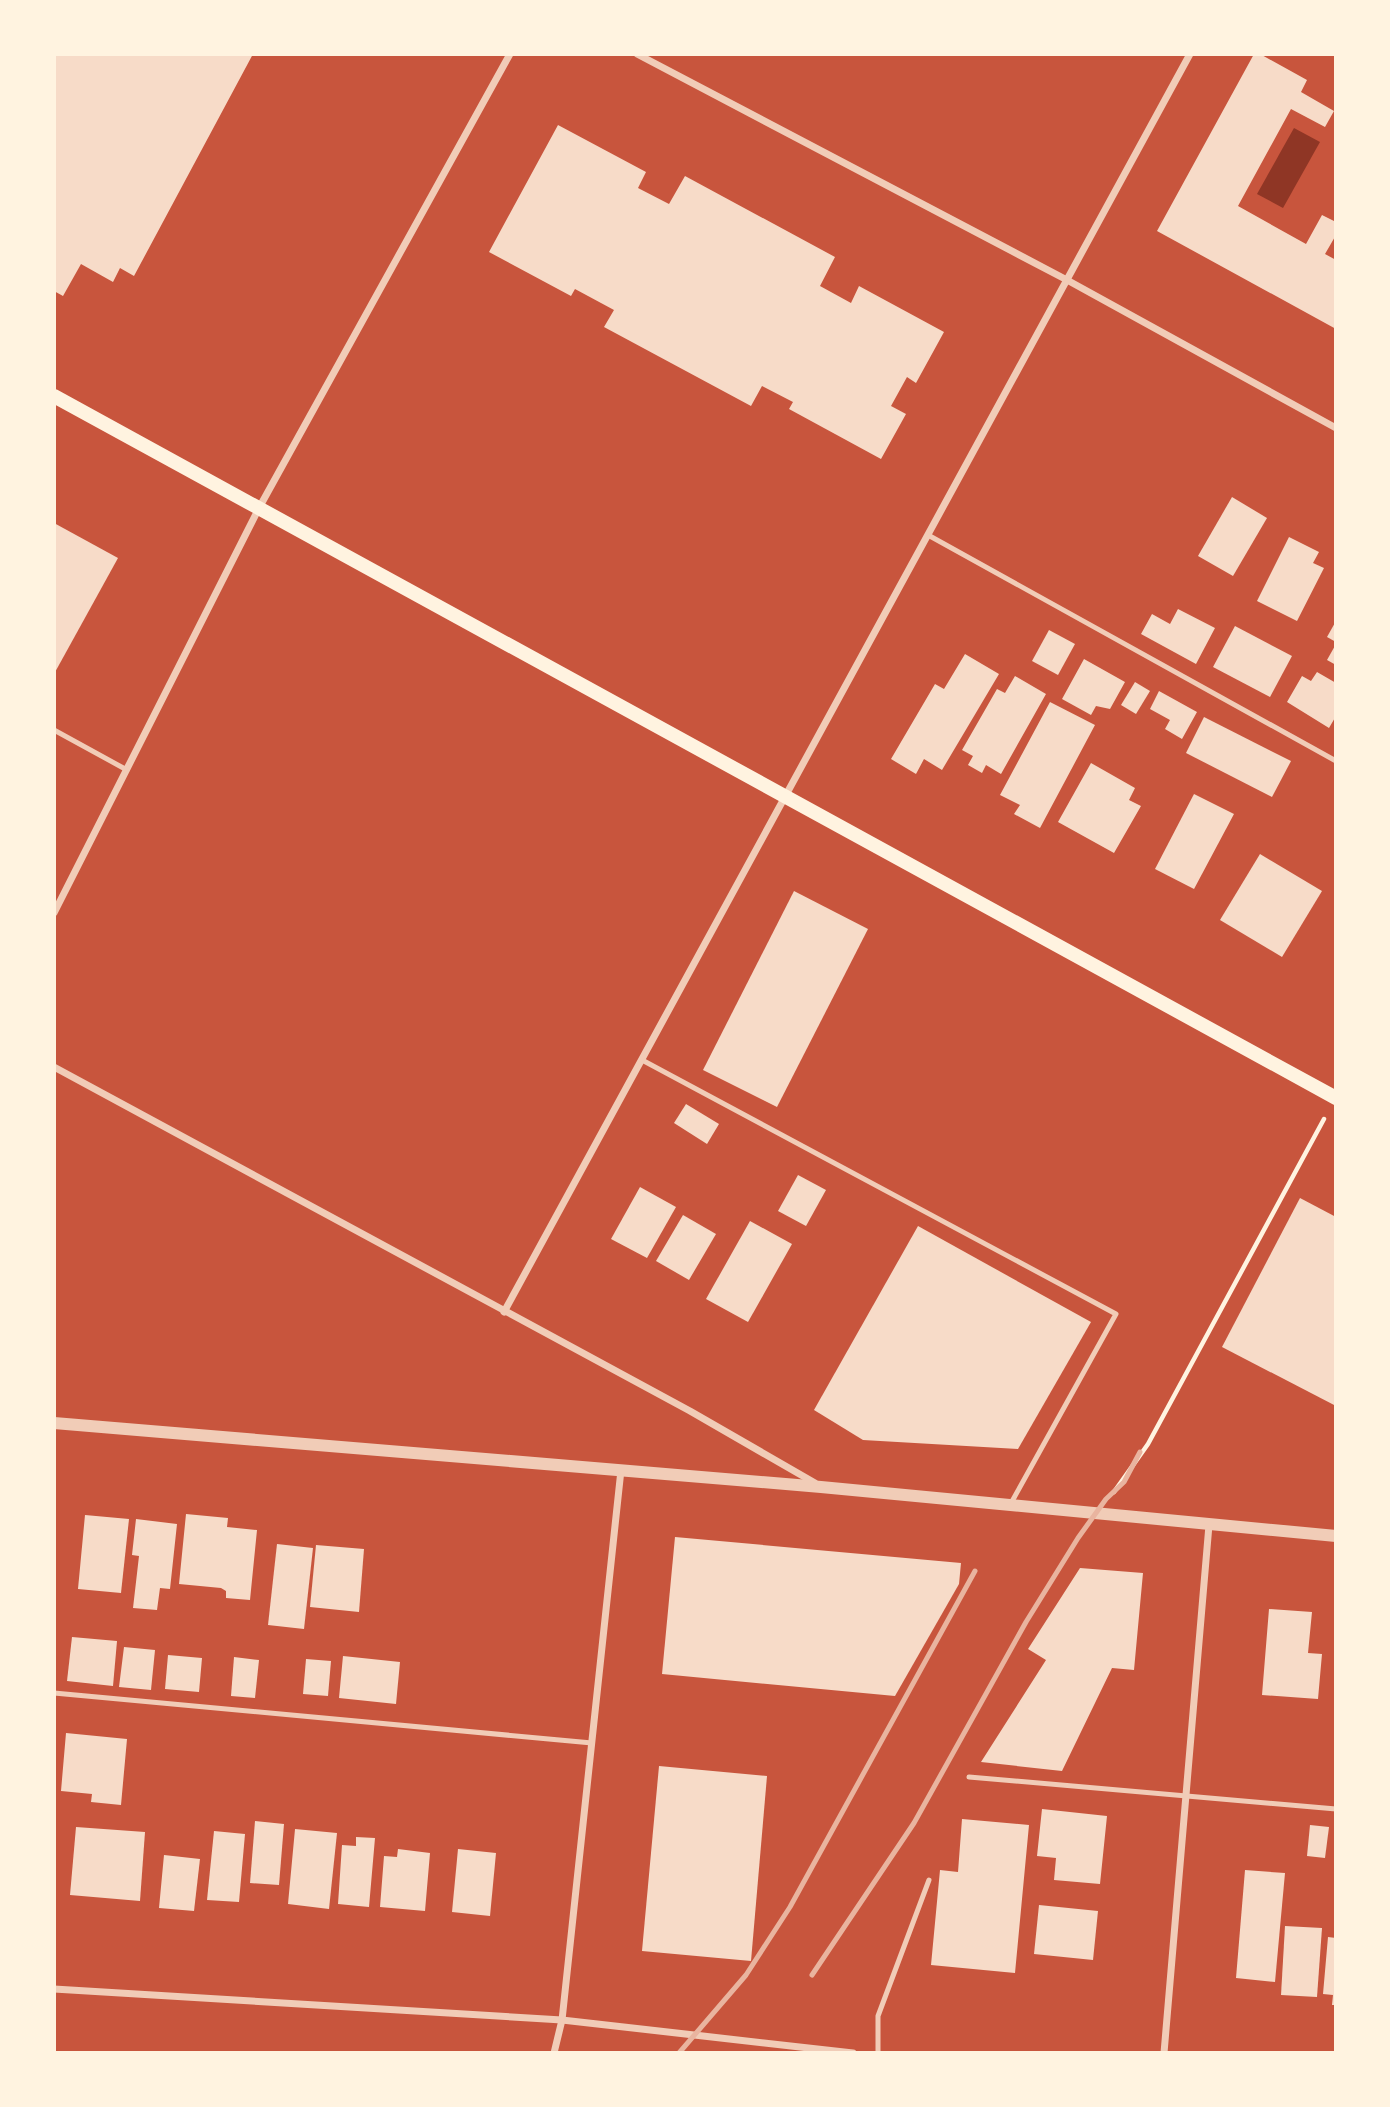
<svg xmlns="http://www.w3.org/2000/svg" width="1390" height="2107" viewBox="0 0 1390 2107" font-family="'DM Sans',sans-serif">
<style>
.water{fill:#8f3625}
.building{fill:#f7dbc8}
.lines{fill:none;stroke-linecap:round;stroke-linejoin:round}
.path{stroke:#fff3e0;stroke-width:4.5}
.service{stroke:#f1ccb7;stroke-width:5}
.minor{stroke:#f1ccb7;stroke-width:7}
.tertiary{stroke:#f1ccb7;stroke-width:12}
.secondary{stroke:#fff3e0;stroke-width:14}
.rail{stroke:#e9b49f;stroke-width:5}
</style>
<rect width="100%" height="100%" fill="#c8553d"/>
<polygon class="water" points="1294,128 1320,142 1283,208 1257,194"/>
<g class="building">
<polygon points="54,54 253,54 134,276 120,268 113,282 81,264 63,296 54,291"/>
<polygon points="1254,54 1260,54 1307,80 1301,92 1334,111 1325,127 1291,109 1238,206 1306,244 1322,215 1336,222 1336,235 1325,254 1336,260 1336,329 1157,231"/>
<polygon points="558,125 646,172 638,188 669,204 685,176 835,257 820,286 851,303 859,286 944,332 916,383 907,377 891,406 906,414 881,459 789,409 793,402 762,386 751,406 604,327 614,310 575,289 571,296 489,252"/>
<polygon points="1232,497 1267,518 1233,576 1198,556"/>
<polygon points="54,523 118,558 54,674"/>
<polygon points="1289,537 1319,552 1313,563 1324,568 1297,621 1257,601"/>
<polygon points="1178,609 1215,628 1196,664 1141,634 1152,614 1170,624"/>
<polygon points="1336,621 1336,642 1327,637"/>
<polygon points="1235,626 1292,656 1270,697 1213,667"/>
<polygon points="1049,630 1075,644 1058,675 1032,661"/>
<polygon points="1336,644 1336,665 1327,660"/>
<polygon points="965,654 999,674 942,770 924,759 916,774 891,759 935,684 944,689"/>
<polygon points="1084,659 1125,682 1110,709 1096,706 1091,715 1062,699"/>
<polygon points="1317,672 1336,683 1336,716 1329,728 1287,702 1302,676 1311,681"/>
<polygon points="1015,676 1046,694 1001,774 986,765 982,773 968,765 973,756 962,750 997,689 1005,693"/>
<polygon points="1135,682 1150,691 1136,714 1121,705"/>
<polygon points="1159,691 1197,712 1182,739 1165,729 1170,720 1150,709"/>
<polygon points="1050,702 1095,725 1040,828 1014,814 1020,805 1000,795"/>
<polygon points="1204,717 1291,761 1272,797 1186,753"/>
<polygon points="1091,763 1135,788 1129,800 1141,806 1114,853 1058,822"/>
<polygon points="1194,794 1234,814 1194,889 1155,869"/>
<polygon points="1260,854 1322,891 1282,957 1220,920"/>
<polygon points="794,891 868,929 777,1107 703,1070"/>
<polygon points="686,1104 719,1124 707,1144 674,1123"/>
<polygon points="798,1175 826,1190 806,1226 778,1211"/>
<polygon points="640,1187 676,1207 647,1258 611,1239"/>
<polygon points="1300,1198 1336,1217 1336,1406 1222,1347"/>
<polygon points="683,1215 716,1234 689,1280 656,1261"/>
<polygon points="750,1221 792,1244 748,1322 706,1299"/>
<polygon points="918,1226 1091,1322 1018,1449 863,1440 814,1410"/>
<polygon points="186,1514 228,1518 227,1527 257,1530 250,1600 226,1598 226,1591 221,1588 179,1584"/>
<polygon points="85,1515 129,1519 121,1593 78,1589"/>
<polygon points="136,1519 177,1524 170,1589 160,1588 157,1610 133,1608 139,1556 132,1555"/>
<polygon points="675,1537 961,1563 959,1584 895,1696 662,1674"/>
<polygon points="277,1544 313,1548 304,1629 268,1625"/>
<polygon points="316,1545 364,1549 359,1612 310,1607"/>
<polygon points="1080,1568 1143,1573 1134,1670 1112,1668 1062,1771 981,1762 1046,1660 1028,1649"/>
<polygon points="1269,1609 1312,1612 1308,1653 1322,1654 1318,1699 1262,1695"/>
<polygon points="72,1637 117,1641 113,1686 67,1681"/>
<polygon points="124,1647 155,1650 151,1690 119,1687"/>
<polygon points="168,1655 202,1658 199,1692 165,1689"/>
<polygon points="343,1656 400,1662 396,1704 339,1698"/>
<polygon points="234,1657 259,1660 255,1698 231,1696"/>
<polygon points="306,1659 331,1661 328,1696 303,1694"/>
<polygon points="66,1733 127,1739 121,1805 91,1802 92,1794 61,1791"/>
<polygon points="659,1766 767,1776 751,1961 642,1951"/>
<polygon points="1042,1809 1107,1816 1100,1884 1054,1880 1056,1858 1037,1856"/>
<polygon points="962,1819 1029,1825 1015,1973 931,1965 940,1870 958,1872"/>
<polygon points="255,1821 284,1824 279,1885 250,1883"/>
<polygon points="1310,1825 1329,1827 1325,1858 1307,1856"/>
<polygon points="76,1827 145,1832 140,1901 70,1895"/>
<polygon points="295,1829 337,1833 329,1909 288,1904"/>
<polygon points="214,1831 245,1834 239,1902 207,1900"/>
<polygon points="356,1837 375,1838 369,1907 338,1904 342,1845 356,1846"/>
<polygon points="398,1849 430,1853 425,1911 380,1907 384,1856 397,1857"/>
<polygon points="458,1849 496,1853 490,1916 452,1912"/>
<polygon points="164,1855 200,1859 194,1911 159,1908"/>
<polygon points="1245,1870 1285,1873 1275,1982 1236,1978"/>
<polygon points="1039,1905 1098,1911 1093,1960 1034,1954"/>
<polygon points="1285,1926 1322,1928 1317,1997 1281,1995"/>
<polygon points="1328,1937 1336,1938 1336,2005 1332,2005 1333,1995 1323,1994"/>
</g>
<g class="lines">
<polyline class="path" points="1114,1492 1148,1444 1324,1119"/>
<g class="service">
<polyline points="928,535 1336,761"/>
<polyline points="54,730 127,770"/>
<polyline points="642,1060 1116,1314 1010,1505"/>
<polyline points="54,1693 592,1743"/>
<polyline points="969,1777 1336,1809"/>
<polyline points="878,2053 878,2016 929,1880"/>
</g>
<g class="minor">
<polyline points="637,54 1067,280 1336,428"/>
<polyline points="54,913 259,508 510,54"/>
<polyline points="54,1067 690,1411 815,1483"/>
<polyline points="504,1312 1190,54"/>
<polyline points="54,1989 562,2020 853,2053"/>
<polyline points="554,2053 562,2020 621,1470"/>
<polyline points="1164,2053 1209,1525"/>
</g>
<polyline class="tertiary" points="54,1423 821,1487 1336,1536"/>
<polyline class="secondary" points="54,396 1336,1098"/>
<g class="rail">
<polyline points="812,1975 914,1823 1026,1622 1078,1538 1106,1499 1124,1482 1140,1452"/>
<polyline points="679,2053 746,1975 790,1907 975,1571"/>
</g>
</g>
<rect width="1390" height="2107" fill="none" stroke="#fff3e0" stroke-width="112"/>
</svg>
